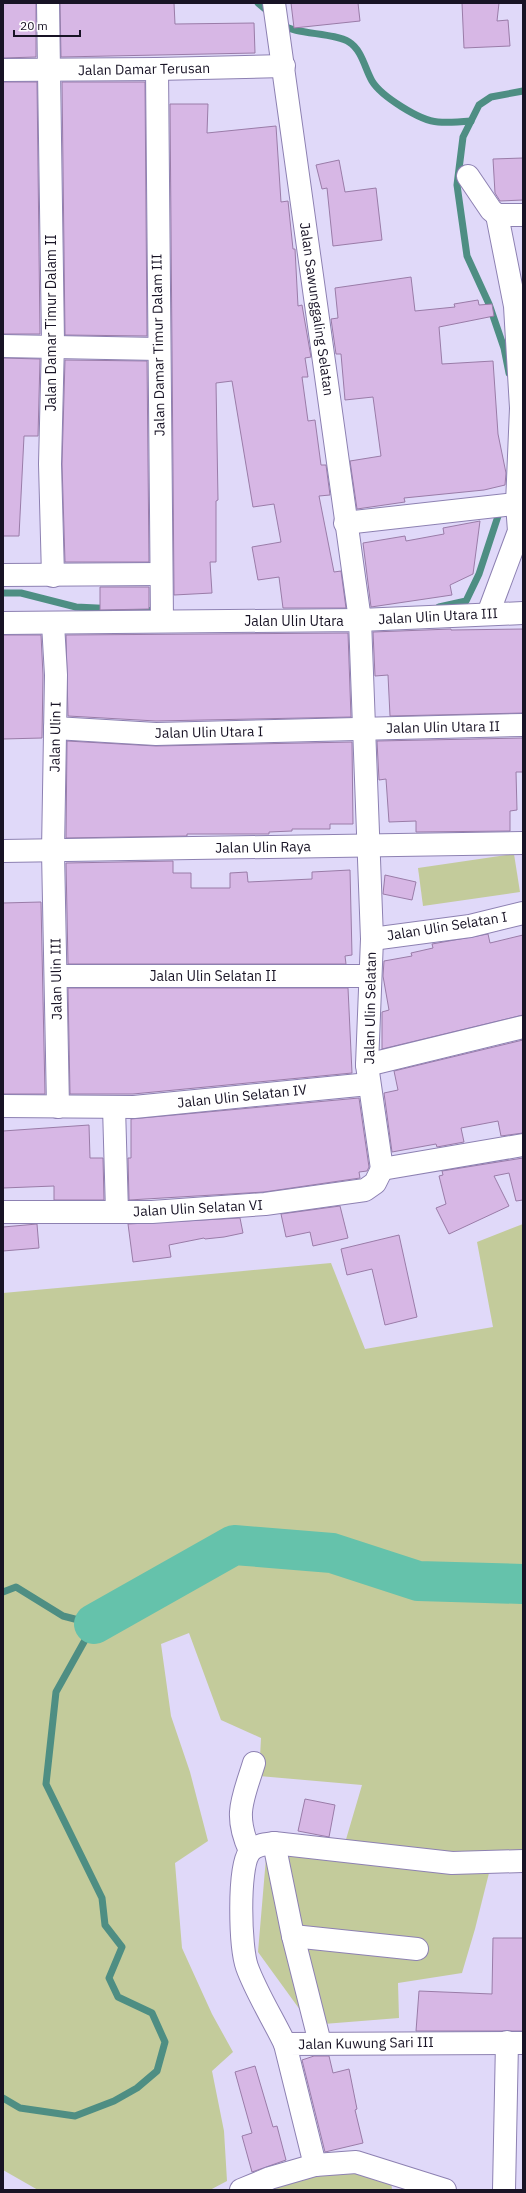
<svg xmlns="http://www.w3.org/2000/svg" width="526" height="2193" viewBox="0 0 526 2193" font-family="'IBM Plex Sans',sans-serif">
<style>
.green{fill:#c3cb9b}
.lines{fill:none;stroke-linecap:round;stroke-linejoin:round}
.stream{stroke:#4e8e83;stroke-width:7}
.river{stroke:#65c2ab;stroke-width:40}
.building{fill:#d7b7e5;stroke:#9a7ca8}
.minor-casing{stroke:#8d81b2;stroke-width:24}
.minor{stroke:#fff;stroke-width:22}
.labels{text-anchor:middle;stroke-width:3.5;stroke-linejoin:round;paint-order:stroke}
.street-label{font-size:14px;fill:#181325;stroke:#fff}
</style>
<rect width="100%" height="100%" fill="#e0d9f9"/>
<g class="green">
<polygon points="514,854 520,892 423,906 418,868"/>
<polygon points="523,1224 523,1859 506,1850 491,1865 475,1929 462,1973 398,1983 399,2018 311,2025 258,1952 266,1858 342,1853 362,1785 259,1776 261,1738 221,1720 189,1633 161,1644 171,1716 190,1772 208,1841 175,1863 182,1948 212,2014 233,2052 212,2071 224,2131 227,2181 210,2190 38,2190 3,2170 3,1293 331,1263 365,1349 493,1327 477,1242"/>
<polygon points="355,2168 391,2179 392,2190 270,2190 269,2186 313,2172"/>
</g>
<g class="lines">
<g class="stream">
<polyline points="258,3 270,13"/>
<path d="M282,24C294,35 333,32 349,42C362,50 365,69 372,81C381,96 420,121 438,122C449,123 460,122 471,121"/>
<polyline points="509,373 504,348 489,304 467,256 457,185 463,137 479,105 491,97 523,91"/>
<polyline points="3,593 21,593 76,607 159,611"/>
<polyline points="439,607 466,601 479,574 500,510"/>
<polyline points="3,1592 16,1587 63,1616 94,1624 56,1692 46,1784 102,1898 105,1925 122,1947 109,1978 118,1997 152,2013 165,2042 157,2071 137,2088 114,2101 75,2116 20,2108 3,2098"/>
</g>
<polyline class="river" points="94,1624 234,1545 332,1553 418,1581 523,1584"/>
</g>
<g class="building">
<polygon points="3,3 36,3 36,57 3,58"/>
<polygon points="60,3 174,3 175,24 254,23 255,53 61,57"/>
<polygon points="291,3 358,3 360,21 294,28"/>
<polygon points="462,3 499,3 497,21 508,20 510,46 464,48"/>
<polygon points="3,82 37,82 40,334 3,334"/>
<polygon points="62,82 145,82 147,336 65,335"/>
<polygon points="170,104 208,104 207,133 276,126 281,202 288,201 293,249 295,249 298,306 302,305 311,357 305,358 308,377 302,377 308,421 315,420 321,465 326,465 330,495 319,496 334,572 341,571 346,608 283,608 279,577 258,580 252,547 281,542 274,504 253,507 232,381 216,383 218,500 216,501 216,562 210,562 212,593 174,595"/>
<polygon points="523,158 523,200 500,201 495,193 493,159"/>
<polygon points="339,160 345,192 376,188 382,240 333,246 327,188 322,189 316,165"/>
<polygon points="411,277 415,311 455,307 454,304 478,300 479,305 492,304 494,316 439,327 442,364 493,361 498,434 506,473 505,485 484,490 404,498 405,502 357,509 350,461 381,456 373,397 345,400 341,354 336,354 331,319 338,318 335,288"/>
<polygon points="3,358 40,359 38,436 24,436 19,536 3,536"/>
<polygon points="65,360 147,361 149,562 65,562 62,464"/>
<polygon points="480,521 473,574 450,585 452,595 371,607 363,543 405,536 406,541 444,534 443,528"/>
<polygon points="100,587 149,587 149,609 100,610"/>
<polygon points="451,629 451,630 523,629 523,713 390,716 388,675 375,676 373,632"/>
<polygon points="348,633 351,717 156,721 68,716 66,635"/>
<polygon points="3,635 41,635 43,675 42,738 3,739"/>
<polygon points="523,738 523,772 516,772 517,810 510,811 510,831 416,832 416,821 389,822 386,779 379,780 377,741"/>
<polygon points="67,741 156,746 352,742 353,824 330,824 330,829 292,829 292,831 269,832 269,834 187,834 187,836 66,838"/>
<polygon points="173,861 173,873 191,873 191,888 230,888 230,873 247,872 248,882 312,879 312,872 350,870 352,955 345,956 346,964 68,964 66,863"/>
<polygon points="385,875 416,882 412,900 383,894"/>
<polygon points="41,902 45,1094 3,1094 3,903"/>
<polygon points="488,934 490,943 523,935 523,1015 382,1049 382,1012 389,1010 383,976 384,961 412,956 411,953 433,948 432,944"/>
<polygon points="68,988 348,988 352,1073 133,1094 70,1094"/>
<polygon points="523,1040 523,1133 501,1136 498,1121 461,1128 464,1142 437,1147 436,1144 392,1152 384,1093 398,1090 394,1071"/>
<polygon points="359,1098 369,1167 367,1171 359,1172 360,1178 264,1192 129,1200 128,1158 131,1158 131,1119"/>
<polygon points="89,1125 90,1158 103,1158 104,1200 54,1200 54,1186 3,1188 3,1131"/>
<polygon points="523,1158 523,1200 516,1201 509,1173 494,1176 509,1206 449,1234 436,1208 446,1204 439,1176 443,1175 442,1171"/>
<polygon points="340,1206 348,1238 313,1246 310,1232 286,1237 281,1214"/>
<polygon points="240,1218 243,1233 224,1237 205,1239 204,1238 169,1245 171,1257 133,1262 128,1224"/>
<polygon points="37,1224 39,1248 3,1251 3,1227"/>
<polygon points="399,1235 417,1317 385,1325 372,1269 347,1275 341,1249"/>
<polygon points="305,1799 335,1805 329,1837 298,1831"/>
<polygon points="493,1938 523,1938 523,2031 416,2031 419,1991 492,1994"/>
<polygon points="314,2056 329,2056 333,2073 349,2069 357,2109 355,2110 363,2143 325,2152 302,2060"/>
<polygon points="255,2066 273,2127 277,2126 286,2160 252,2172 242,2136 252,2133 235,2072"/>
</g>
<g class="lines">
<g class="minor-casing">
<g id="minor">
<polyline points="48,3 53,342 50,464 53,576"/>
<polyline points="274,3 360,620 523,613"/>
<polyline points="157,69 162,621"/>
<polyline points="3,70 157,69 284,66"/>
<polyline points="468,176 491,210 497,215"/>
<polyline points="3,346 158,349"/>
<polyline points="345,523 523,503"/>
<polyline points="3,575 161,574"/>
<polyline points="488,614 519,531 517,504 521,408 515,306 497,215 523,215"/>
<polyline points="3,623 360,620 372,939 367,1065 382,1169"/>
<polyline points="53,624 56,675 53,851 58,1107"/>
<polyline points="55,728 156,734 523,725"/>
<polyline points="3,851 523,843"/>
<polyline points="372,939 470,926 523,913"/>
<polyline points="56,976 369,976"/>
<polyline points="367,1065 523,1027"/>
<polyline points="3,1106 134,1107 369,1084"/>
<polyline points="114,1107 117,1212"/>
<polyline points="382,1169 523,1145"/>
<polyline points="3,1212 152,1212 265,1204 365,1190 375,1183 382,1169"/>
<polyline points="274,1843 293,1936 320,2043"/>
<path d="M250,1851C233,1814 243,1799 254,1763"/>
<polyline points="293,1936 417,1949"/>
<path d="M285,2044C273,2019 256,1992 247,1967C240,1947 238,1869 249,1853C254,1845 266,1844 274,1843L452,1863L523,1861"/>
<polyline points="315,2165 285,2044 523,2043"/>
<polyline points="241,2190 270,2178 315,2165 356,2162 445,2190"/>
<polyline points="504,2190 507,2042"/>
</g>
</g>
<use href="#minor" class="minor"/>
</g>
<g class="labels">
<g class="street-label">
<text transform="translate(144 69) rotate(-1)" y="5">Jalan Damar Terusan</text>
<text transform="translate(317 309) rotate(82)" y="5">Jalan Sawunggaling Selatan</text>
<text transform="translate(51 323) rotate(-90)" y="5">Jalan Damar Timur Dalam II</text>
<text transform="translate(158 345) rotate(-91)" y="5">Jalan Damar Timur Dalam III</text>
<text transform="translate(438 616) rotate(-3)" y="5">Jalan Ulin Utara III</text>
<text x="294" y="626">Jalan Ulin Utara</text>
<text transform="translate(443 727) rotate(-1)" y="5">Jalan Ulin Utara II</text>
<text transform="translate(209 732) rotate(-1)" y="5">Jalan Ulin Utara I</text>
<text transform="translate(55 737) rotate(-89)" y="5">Jalan Ulin I</text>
<text transform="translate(263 847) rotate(-1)" y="5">Jalan Ulin Raya</text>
<text transform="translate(447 926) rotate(-9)" y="5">Jalan Ulin Selatan I</text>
<text x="213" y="981">Jalan Ulin Selatan II</text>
<text transform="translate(56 979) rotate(-91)" y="5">Jalan Ulin III</text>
<text transform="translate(370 1008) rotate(-89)" y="5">Jalan Ulin Selatan</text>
<text transform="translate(242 1096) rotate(-6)" y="5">Jalan Ulin Selatan IV</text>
<text transform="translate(198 1208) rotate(-3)" y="5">Jalan Ulin Selatan VI</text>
<text transform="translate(366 2043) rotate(-1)" y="5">Jalan Kuwung Sari III</text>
</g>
</g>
<rect width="526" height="2193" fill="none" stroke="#181325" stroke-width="8"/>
<path d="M14 30v6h66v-6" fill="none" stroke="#181325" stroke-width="2"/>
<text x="20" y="30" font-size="12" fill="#181325" stroke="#ffffff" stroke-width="3" paint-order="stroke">20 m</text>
</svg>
